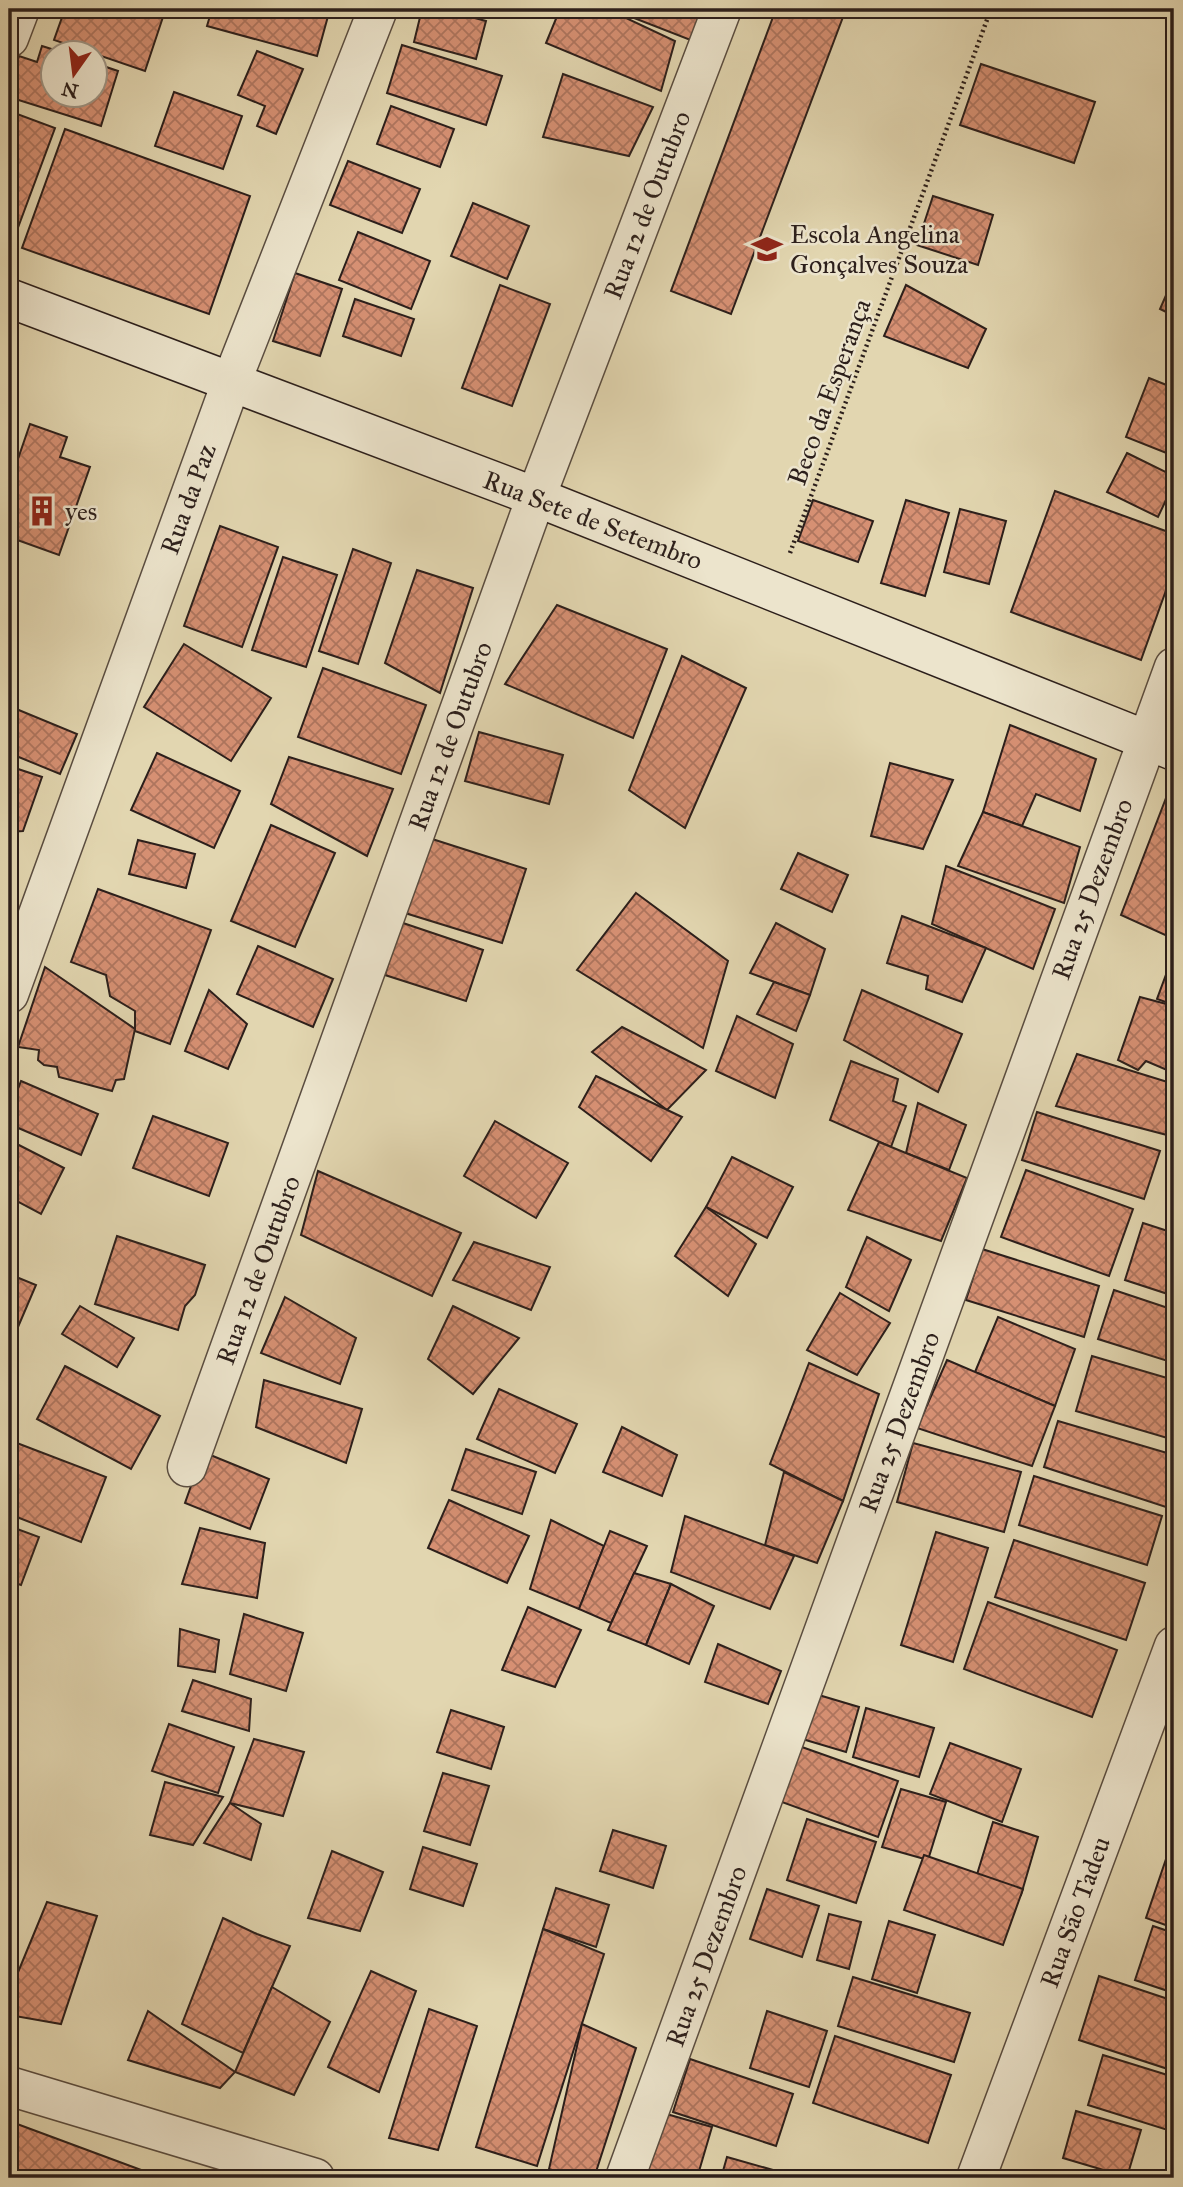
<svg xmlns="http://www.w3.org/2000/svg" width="1183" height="2187" viewBox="0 0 1183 2187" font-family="'IM FELL Great Primer',serif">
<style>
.building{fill:url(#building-cross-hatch);stroke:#2c1f1b;stroke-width:2}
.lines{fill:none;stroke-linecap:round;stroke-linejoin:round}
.street-casing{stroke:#5a4d40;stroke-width:41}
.secondary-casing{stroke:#2c1f1b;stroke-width:41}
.path{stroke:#2c1f1b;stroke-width:4.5;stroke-dasharray:2 3.5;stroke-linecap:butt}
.street{stroke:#ece4cc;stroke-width:38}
.secondary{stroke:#ece4cc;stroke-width:38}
.labels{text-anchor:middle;stroke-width:5;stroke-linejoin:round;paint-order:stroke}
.street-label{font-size:26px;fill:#2c1f1b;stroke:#ece4cc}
.poi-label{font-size:26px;fill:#2c1f1b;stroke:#ece4cc;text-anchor:start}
</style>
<defs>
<pattern id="building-cross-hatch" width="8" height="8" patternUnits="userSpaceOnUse" patternTransform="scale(1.75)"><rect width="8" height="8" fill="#d69073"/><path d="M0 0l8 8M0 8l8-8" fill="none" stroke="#ae755e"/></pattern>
</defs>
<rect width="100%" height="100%" fill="#e2d6b0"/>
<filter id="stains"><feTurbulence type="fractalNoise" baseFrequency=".00286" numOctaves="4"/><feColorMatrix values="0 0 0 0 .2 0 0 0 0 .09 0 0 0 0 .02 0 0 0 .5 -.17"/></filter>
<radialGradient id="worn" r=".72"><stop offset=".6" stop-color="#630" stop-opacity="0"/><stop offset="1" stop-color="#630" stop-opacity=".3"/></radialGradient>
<g class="building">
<polygon points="65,9 139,9 163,17 145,71 54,40"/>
<polygon points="212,9 330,9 317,56 207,26"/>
<polygon points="422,9 441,9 486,21 476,59 414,42"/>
<polygon points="560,9 607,9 675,41 661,91 546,43"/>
<polygon points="611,9 704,9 693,41"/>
<polygon points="776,9 846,9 731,314 671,291"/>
<polygon points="402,45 502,76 486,125 387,93"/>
<polygon points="42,46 61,52 52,52 52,94 94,94 94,63 118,71 101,126 9,97 9,89 19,56 37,62"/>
<polygon points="257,51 303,69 276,134 257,126 265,106 238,95"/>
<polygon points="981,64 1095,102 1074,163 960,125"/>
<polygon points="563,74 653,107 629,156 543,137"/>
<polygon points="174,92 242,116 223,169 155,146"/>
<polygon points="391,106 454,129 440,167 377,144"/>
<polygon points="9,111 55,128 16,233 9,230"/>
<polygon points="65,129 250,196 209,314 22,248"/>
<polygon points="348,161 420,189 402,233 330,205"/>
<polygon points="933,196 993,215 978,265 917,245"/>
<polygon points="473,203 529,226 507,279 451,256"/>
<polygon points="358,232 430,261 411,309 339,280"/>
<polygon points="295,273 342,289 320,356 273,341"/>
<polygon points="1174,277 1174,316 1160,309"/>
<polygon points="500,285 550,304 512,406 462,388"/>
<polygon points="906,285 986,329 968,368 884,336"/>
<polygon points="355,299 414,319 401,356 343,336"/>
<polygon points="1149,378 1174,388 1174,456 1126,437"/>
<polygon points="30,424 67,437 60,457 90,467 59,555 9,537 9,485"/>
<polygon points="1127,453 1174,476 1174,483 1158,517 1107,492"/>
<polygon points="1055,491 1174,534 1174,568 1141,660 1011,612"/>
<polygon points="813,500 873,521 858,562 798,541"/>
<polygon points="906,500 949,513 925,596 881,583"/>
<polygon points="960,509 1006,521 989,584 944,572"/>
<polygon points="220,526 278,547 242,647 184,626"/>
<polygon points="353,549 391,563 358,664 319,651"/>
<polygon points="283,557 337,575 306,667 252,650"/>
<polygon points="417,570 473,588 440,693 385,663"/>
<polygon points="557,605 667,649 633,738 505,684"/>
<polygon points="184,644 271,698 231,761 144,707"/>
<polygon points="682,656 746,688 685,828 629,790"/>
<polygon points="323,668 426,705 401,774 298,737"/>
<polygon points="9,706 77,734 60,774 9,753"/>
<polygon points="1010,725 1096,759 1080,811 1036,794 1022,826 983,812"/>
<polygon points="479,732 563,755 549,804 465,781"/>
<polygon points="157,753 240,791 214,848 131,810"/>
<polygon points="289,757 393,789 367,856 271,804"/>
<polygon points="890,763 953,780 923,849 871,836"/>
<polygon points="9,766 42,777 23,831 9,832"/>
<polygon points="1171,785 1174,787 1174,939 1121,915"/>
<polygon points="983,812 1080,847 1064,903 958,866"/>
<polygon points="271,825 335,853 295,947 231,921"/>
<polygon points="429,838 526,869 502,943 405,913"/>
<polygon points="138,840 195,854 186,888 129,874"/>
<polygon points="798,853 848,875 832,912 781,889"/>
<polygon points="946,866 1055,909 1033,969 932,924"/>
<polygon points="98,889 211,930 170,1044 135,1031 135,1011 110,996 106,975 71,962"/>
<polygon points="636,893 728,961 703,1048 577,970"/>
<polygon points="902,916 986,948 962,1002 926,989 928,976 887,963"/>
<polygon points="400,922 483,950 466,1001 385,975"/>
<polygon points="776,923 825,949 810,995 750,973"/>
<polygon points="258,946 333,979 313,1027 237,994"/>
<polygon points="1174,953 1174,1005 1157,999"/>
<polygon points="45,967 135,1029 124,1079 116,1080 112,1091 59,1077 57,1067 44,1065 38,1060 39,1050 18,1047"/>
<polygon points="774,982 810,995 796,1031 757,1014"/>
<polygon points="209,990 247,1024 228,1069 185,1051"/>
<polygon points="862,990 962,1034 938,1092 844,1040"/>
<polygon points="1140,997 1174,1006 1171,1020 1174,1021 1174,1073 1146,1061 1138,1070 1118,1060"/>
<polygon points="737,1016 793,1044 775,1098 716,1071"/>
<polygon points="622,1027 706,1070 667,1110 592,1052"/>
<polygon points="1077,1054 1174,1084 1174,1117 1167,1135 1056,1106"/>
<polygon points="851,1061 898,1079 893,1101 906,1106 891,1147 830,1120"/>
<polygon points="596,1076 682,1117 651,1161 579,1107"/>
<polygon points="21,1081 98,1114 81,1155 9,1124 9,1112"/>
<polygon points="918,1103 966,1125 949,1170 906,1153"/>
<polygon points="1037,1112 1160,1151 1144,1199 1022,1160"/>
<polygon points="153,1116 228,1143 209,1196 133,1168"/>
<polygon points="495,1121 568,1163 536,1218 464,1176"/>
<polygon points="9,1140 64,1168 41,1214 9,1197"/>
<polygon points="879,1142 967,1178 941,1241 848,1210"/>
<polygon points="732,1157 793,1187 767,1238 706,1207"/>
<polygon points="1026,1170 1133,1209 1109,1276 1001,1237"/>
<polygon points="318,1171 461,1233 432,1296 301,1235"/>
<polygon points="706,1207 756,1244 728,1296 675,1256"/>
<polygon points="1143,1223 1174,1233 1174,1296 1125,1280"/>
<polygon points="117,1236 205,1265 195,1295 185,1306 178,1330 95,1304"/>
<polygon points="867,1237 911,1260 889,1311 846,1287"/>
<polygon points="474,1242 550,1267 531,1310 453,1280"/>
<polygon points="982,1249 1099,1286 1084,1337 966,1300"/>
<polygon points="9,1274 36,1285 9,1348"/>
<polygon points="1114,1290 1174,1310 1174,1363 1098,1339"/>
<polygon points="840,1293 890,1323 857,1375 807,1350"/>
<polygon points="285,1297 356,1338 340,1384 261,1353"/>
<polygon points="80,1306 134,1338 117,1367 62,1334"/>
<polygon points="453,1306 519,1338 473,1394 428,1359"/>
<polygon points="998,1317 1075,1349 1055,1406 975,1372"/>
<polygon points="1092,1356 1174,1380 1174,1440 1076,1411"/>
<polygon points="947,1360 1055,1406 1032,1466 917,1428"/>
<polygon points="809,1363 879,1394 843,1501 770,1464"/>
<polygon points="65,1366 160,1416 131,1469 37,1419"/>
<polygon points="264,1380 362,1409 346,1463 256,1427"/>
<polygon points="499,1389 577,1424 555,1473 477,1439"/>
<polygon points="1058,1421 1174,1455 1174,1490 1169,1508 1044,1467"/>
<polygon points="622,1427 677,1455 662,1496 603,1472"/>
<polygon points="9,1440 106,1477 81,1542 9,1514"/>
<polygon points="913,1443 1021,1472 1004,1532 897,1502"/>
<polygon points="466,1449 536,1472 522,1514 452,1490"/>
<polygon points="203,1452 269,1479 250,1529 185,1503"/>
<polygon points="784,1472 843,1501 817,1563 765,1545"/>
<polygon points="1034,1476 1162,1516 1147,1565 1019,1525"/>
<polygon points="449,1500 529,1536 507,1583 428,1548"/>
<polygon points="685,1516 794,1556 770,1609 671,1572"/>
<polygon points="551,1520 604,1546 579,1609 530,1589"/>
<polygon points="9,1526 39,1537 21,1585 9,1581"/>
<polygon points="200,1528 265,1543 257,1598 182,1584"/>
<polygon points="610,1531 647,1546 611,1623 579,1609"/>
<polygon points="936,1532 988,1548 953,1662 901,1645"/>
<polygon points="1014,1540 1145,1583 1126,1640 995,1597"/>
<polygon points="634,1573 671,1584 646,1645 608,1630"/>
<polygon points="671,1584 714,1606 689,1664 646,1645"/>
<polygon points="988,1602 1117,1650 1092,1717 964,1669"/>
<polygon points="528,1607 581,1630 555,1687 502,1670"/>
<polygon points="244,1614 303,1633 286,1691 230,1674"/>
<polygon points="180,1629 219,1640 215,1672 178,1666"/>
<polygon points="718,1644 781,1671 768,1704 705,1682"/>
<polygon points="193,1680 251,1699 249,1731 182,1711"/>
<polygon points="812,1693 859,1707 846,1752 799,1738"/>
<polygon points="866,1708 934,1728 919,1777 853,1757"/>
<polygon points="451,1710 504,1727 491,1769 437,1752"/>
<polygon points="169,1724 234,1747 218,1793 152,1771"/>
<polygon points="254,1739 304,1752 283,1816 230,1803"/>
<polygon points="950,1743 1021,1769 1002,1822 930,1794"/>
<polygon points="799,1746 898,1781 878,1837 779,1801"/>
<polygon points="443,1773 489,1786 470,1845 424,1831"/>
<polygon points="165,1782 223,1797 193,1845 150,1835"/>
<polygon points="901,1789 946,1802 928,1860 882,1847"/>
<polygon points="230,1803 261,1824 251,1860 204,1843"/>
<polygon points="807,1819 876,1842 856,1903 787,1880"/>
<polygon points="993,1822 1038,1837 1021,1895 975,1881"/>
<polygon points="613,1830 666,1846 653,1888 600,1871"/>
<polygon points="423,1847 477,1864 463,1906 410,1889"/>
<polygon points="332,1851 383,1872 360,1931 308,1918"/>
<polygon points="924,1855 1023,1889 1003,1945 904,1910"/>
<polygon points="1166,1859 1174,1862 1174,1928 1146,1918"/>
<polygon points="556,1888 609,1905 596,1947 543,1929"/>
<polygon points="767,1889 819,1906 802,1957 750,1939"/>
<polygon points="47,1902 97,1916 61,2024 9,2015 9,1994"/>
<polygon points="829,1914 861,1922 849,1969 817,1960"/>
<polygon points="223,1918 257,1934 290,1946 243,2053 182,2024"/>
<polygon points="889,1921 935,1935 917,1993 872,1979"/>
<polygon points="1153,1926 1174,1933 1174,1993 1135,1980"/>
<polygon points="543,1929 604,1954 537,2166 476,2147"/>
<polygon points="371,1971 416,1991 379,2092 328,2067"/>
<polygon points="1099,1976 1174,2001 1174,2071 1079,2040"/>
<polygon points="853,1977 970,2013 954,2062 838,2026"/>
<polygon points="272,1987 330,2022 294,2095 235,2072"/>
<polygon points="429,2009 477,2026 438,2150 389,2138"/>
<polygon points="148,2011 235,2072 220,2088 128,2060"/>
<polygon points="767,2011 827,2031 809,2087 750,2068"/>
<polygon points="582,2024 636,2048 594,2178 575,2178 549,2169"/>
<polygon points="835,2036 951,2075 928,2143 813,2103"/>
<polygon points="1103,2055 1174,2077 1174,2132 1088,2105"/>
<polygon points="690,2059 793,2094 776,2146 673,2112"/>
<polygon points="656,2111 712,2127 697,2178 636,2178"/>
<polygon points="1076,2111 1141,2130 1127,2177 1063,2158"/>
<polygon points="9,2121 160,2177 9,2178"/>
<polygon points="727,2157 773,2170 771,2178 721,2178"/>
</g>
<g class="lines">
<g class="street-casing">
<g id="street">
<polyline points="9,38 20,9"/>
<polyline points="9,994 231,383 378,9"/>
<polyline points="187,1467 536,497 722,9"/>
<polyline points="9,2086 315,2178"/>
<polyline points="625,2178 1174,667"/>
<polyline points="976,2178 1174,1646"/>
</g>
</g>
<g class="secondary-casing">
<polyline id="secondary" points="9,298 536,497 1174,751"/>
</g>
<polyline class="path" points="790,553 991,9"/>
<use href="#street" class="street"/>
<use href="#secondary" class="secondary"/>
</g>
<defs>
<g id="school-bare" transform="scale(2.415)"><path d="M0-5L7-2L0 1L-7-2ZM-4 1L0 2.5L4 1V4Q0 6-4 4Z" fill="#8f2418" stroke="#ece4cc" stroke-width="2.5" paint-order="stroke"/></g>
<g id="building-bare" transform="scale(2.415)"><path d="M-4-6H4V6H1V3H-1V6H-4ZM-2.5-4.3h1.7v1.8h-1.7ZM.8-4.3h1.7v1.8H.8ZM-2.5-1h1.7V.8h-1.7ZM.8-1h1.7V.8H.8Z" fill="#8f2418" stroke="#ece4cc" stroke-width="2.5" paint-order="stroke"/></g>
</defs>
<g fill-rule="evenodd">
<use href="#school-bare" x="767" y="249"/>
<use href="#building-bare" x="42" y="511"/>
</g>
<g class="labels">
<g class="street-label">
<text transform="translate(647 205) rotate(-69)" y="9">Rua 12 de Outubro</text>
<text transform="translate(829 392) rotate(-70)" y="9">Beco da Esperança</text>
<text transform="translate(188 499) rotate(-70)" y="9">Rua da Paz</text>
<text transform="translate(593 520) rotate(21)" y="9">Rua Sete de Setembro</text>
<text transform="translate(450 736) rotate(-70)" y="9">Rua 12 de Outubro</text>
<text transform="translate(1092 889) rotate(-70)" y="9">Rua 25 Dezembro</text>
<text transform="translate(258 1270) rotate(-70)" y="9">Rua 12 de Outubro</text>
<text transform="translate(899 1422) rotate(-70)" y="9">Rua 25 Dezembro</text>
<text transform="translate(1075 1912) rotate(-70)" y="9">Rua São Tadeu</text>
<text transform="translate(706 1956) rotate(-70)" y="9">Rua 25 Dezembro</text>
</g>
<g class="poi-label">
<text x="790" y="243">Escola Angelina<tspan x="790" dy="30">Gonçalves Souza</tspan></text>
<text x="65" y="520">yes</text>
</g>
</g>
<rect width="1183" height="2187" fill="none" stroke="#e2d6b0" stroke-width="35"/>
<rect x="10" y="10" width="1162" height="2166" fill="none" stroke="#2c1f1b" stroke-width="3.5"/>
<rect x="18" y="18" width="1148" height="2152" fill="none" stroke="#2c1f1b" stroke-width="2"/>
<g transform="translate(74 74) rotate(194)"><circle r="33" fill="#ece4cc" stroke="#9f9585" stroke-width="2"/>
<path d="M0-5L12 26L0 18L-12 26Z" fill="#8f2418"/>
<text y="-10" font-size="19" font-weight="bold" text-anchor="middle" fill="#2c1f1b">N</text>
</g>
<rect width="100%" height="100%" filter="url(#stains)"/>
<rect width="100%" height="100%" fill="url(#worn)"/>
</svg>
